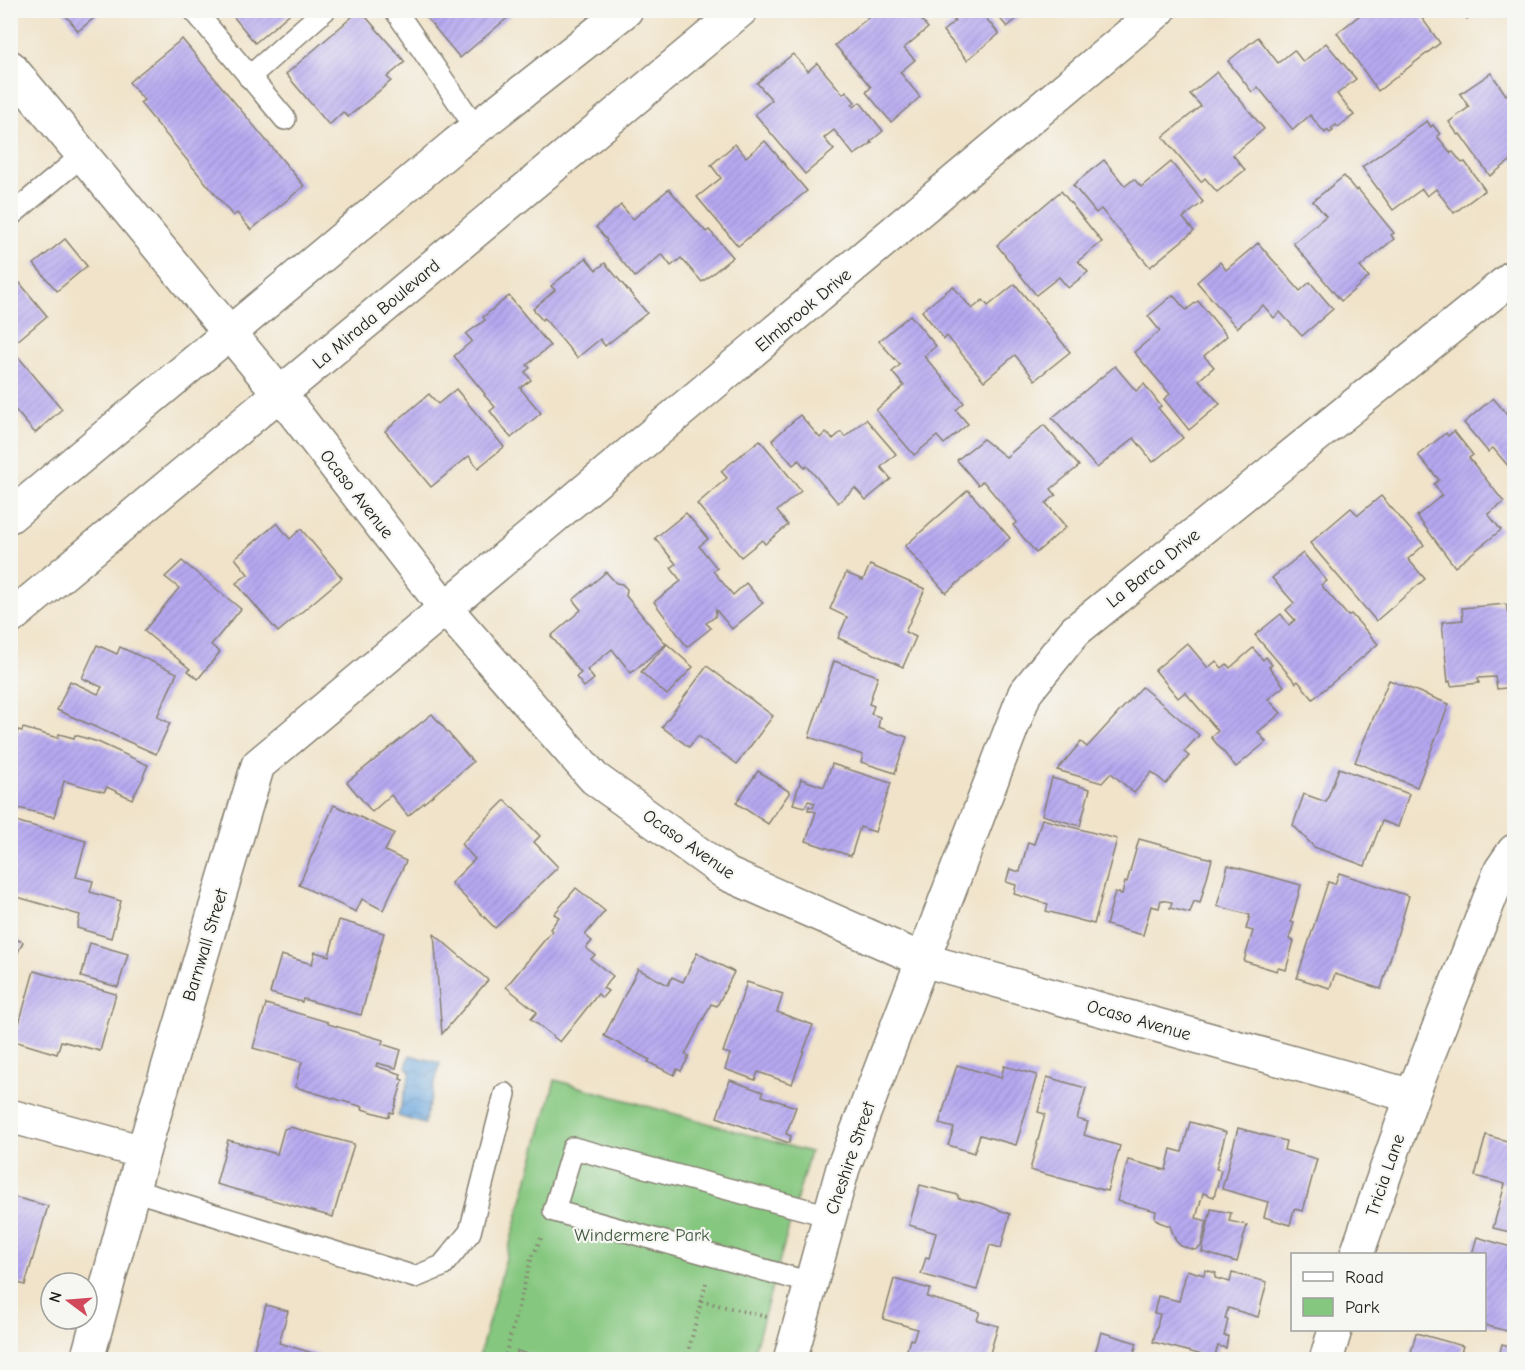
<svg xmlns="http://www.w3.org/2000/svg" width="1525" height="1370" viewBox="0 0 1525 1370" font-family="'Comic Neue',sans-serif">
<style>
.green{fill:#85c77f;stroke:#50724e;stroke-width:1.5}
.water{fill:url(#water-waves);stroke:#44627c;stroke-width:1.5}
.building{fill:url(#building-hatch)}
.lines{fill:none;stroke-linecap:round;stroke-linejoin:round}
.lane-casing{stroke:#868072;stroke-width:24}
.street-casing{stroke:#868072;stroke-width:36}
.primary-casing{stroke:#868072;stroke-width:36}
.path{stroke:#868072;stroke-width:4;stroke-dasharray:1.5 4.5;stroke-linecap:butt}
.lane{stroke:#fff;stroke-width:21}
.street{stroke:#fff;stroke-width:33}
.primary{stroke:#fff;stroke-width:33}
.labels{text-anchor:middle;stroke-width:4.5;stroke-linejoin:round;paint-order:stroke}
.street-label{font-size:18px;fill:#1c1c1c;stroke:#f6f6f2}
.park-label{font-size:18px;fill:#41583f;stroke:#f6f6f2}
</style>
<defs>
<pattern id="water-waves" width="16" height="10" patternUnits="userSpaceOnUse" patternTransform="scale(1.5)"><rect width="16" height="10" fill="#6da7dd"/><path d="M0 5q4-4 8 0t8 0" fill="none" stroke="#5987b2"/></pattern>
<pattern id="building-hatch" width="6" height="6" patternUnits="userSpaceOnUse" patternTransform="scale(1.5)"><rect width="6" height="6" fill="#b6a8f0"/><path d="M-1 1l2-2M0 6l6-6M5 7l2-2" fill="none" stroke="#9c90cd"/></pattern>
</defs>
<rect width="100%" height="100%" fill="#f6f6f2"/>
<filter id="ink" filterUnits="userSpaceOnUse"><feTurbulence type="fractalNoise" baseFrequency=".0167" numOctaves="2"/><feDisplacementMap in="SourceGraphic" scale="12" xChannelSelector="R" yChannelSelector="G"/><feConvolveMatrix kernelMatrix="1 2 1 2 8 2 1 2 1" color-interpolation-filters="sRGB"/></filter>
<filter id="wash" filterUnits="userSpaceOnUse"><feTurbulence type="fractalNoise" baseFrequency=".008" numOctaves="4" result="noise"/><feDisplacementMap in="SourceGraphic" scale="24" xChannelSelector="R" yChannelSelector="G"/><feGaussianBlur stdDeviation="1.35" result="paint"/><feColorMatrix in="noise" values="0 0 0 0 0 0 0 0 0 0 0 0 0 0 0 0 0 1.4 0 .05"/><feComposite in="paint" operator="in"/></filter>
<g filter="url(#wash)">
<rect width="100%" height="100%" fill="#f0e3c9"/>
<polygon class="green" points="555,1080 810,1152 752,1359 478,1360"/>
<polygon class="water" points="410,1055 440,1063 424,1124 398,1116 411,1072 406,1067"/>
<g id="blocks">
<g class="building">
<polygon points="62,10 104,10 78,31"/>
<polygon points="228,10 294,10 255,43"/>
<polygon points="360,10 405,62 387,77 391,81 348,117 343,112 329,125 286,74"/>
<polygon points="420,10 509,10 512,14 460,58"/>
<polygon points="861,10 913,10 928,28 904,48 915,60 900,72 920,97 891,122 866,92 871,87 835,45 868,18"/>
<polygon points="946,10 979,10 999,34 967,60 943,31 955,21"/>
<polygon points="993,10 1027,10 1007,27"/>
<polygon points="1363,10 1416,10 1440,43 1378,91 1337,33 1364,12"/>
<polygon points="1461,10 1479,10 1467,19"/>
<polygon points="1258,37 1278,63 1294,50 1303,62 1326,43 1356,79 1337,94 1354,115 1338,127 1336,125 1331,129 1333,131 1330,133 1327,130 1325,133 1310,115 1293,130 1258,87 1252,92 1228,61"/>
<polygon points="182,39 304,186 251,230 237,213 233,216 140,103 144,100 129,82"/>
<polygon points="793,54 808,71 817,63 843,94 846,91 855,102 852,105 854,107 860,102 883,131 870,142 872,143 854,155 834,130 824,138 834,150 805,174 755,114 772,100 757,83"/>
<polygon points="1217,72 1264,129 1233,155 1245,170 1217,192 1205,178 1201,182 1163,137 1201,106 1190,94"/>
<polygon points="1491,73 1506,95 1514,89 1514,161 1513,159 1490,176 1460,134 1458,135 1449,122 1469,107 1460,94"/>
<polygon points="1427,121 1431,127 1433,125 1440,134 1437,136 1451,153 1453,152 1462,163 1465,162 1485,190 1454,213 1436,189 1427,196 1422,189 1393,210 1362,167"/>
<polygon points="765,141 807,191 738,246 697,197 721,178 711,165 735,144 746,157"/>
<polygon points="1104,160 1125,186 1134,179 1141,187 1171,162 1203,202 1183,218 1194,231 1150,267 1101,209 1096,213 1073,185"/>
<polygon points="1344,176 1356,191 1358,189 1394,233 1391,235 1394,239 1360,267 1369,277 1341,301 1293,243 1326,216 1313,201"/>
<polygon points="669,189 706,232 709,230 733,257 702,282 681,258 671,266 662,254 635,277 606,242 607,240 596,227 621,205 633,219"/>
<polygon points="1061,191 1102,242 1078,261 1088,272 1068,288 1059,277 1036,295 997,245"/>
<polygon points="65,239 87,266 57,291 34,264"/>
<polygon points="1258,243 1300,291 1310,282 1333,309 1302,336 1280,312 1274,318 1263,305 1237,328 1197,282 1220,262 1226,270"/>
<polygon points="586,258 596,270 605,263 647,313 605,346 600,339 577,358 544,318 542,320 533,309 555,290 551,286"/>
<polygon points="10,271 47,316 10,347"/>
<polygon points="1015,284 1070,352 1035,380 1015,355 984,381 947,336 944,339 922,311 953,286 972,309 983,300 988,306"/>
<polygon points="1173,295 1186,310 1198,301 1227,336 1204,356 1214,367 1199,380 1220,404 1189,430 1164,399 1170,394 1134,352 1160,331 1148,316"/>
<polygon points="509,296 550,346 527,365 530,368 525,372 531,380 520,388 541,413 511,438 490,411 495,407 484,395 485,394 454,356 472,341 466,334 485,320 483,317"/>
<polygon points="910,315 936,346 924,356 964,403 956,410 968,424 944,444 937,436 914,455 876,410 904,386 892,372 900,365 879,341"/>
<polygon points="15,353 62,409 35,433 10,404 10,357"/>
<polygon points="1115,366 1136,391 1144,384 1161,406 1158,408 1183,438 1153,462 1134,438 1097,468 1052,418"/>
<polygon points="456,389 504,447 478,468 469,456 431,487 385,431 429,394 438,404"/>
<polygon points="1493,398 1514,422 1514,473 1493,448 1488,452 1464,423"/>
<polygon points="800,415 820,438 826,432 833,439 841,432 845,437 866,419 896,454 881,467 891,479 866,500 855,488 838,503 807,466 805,468 799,460 793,465 772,440"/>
<polygon points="1044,425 1079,466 1051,489 1056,495 1046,503 1066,527 1036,553 1013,525 1017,522 983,481 978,485 957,460 983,439 1006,457"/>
<polygon points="1454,431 1473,455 1469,458 1504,502 1488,514 1501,530 1455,567 1417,516 1442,495 1434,484 1439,480 1418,455 1446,433 1448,436"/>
<polygon points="760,440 801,491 777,511 788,525 765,544 762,540 741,557 697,504 727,478 721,471"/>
<polygon points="968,490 1010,538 946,593 905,546"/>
<polygon points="1381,496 1424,545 1408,559 1425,579 1376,621 1310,543 1351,508 1358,515"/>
<polygon points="686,513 708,539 699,546 717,568 713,571 733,595 746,583 763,603 732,629 716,610 715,617 706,623 711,628 687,647 654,602 681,581 671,568 676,564 655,538"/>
<polygon points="277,523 290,539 301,529 342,578 278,632 236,583 248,574 235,558"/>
<polygon points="1303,553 1327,581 1321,585 1348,616 1351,614 1378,644 1313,699 1298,681 1296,683 1255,635 1281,614 1289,625 1295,620 1286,610 1294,603 1272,578"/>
<polygon points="182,561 241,609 211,645 220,652 198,679 188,671 190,669 144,631 179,588 165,577"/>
<polygon points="870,565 925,589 905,632 916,637 903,667 838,638 847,617 830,609 846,573 863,580"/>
<polygon points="606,572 616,583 622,584 627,589 626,596 666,644 631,673 612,649 587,670 594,679 584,687 576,677 581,673 551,636 581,610 573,600"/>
<polygon points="1506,604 1508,615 1514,614 1514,687 1497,689 1495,677 1478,678 1479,683 1451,686 1450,681 1448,682 1442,622 1463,620 1462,608"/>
<polygon points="1187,643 1208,668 1216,661 1222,668 1227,664 1230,668 1253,648 1263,660 1266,657 1272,665 1269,667 1284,686 1268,699 1281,713 1258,732 1266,742 1236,767 1211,737 1218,731 1185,692 1178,698 1155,670"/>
<polygon points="667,644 693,667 667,695 641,672"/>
<polygon points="97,645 117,654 120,647 177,673 157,717 170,723 156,754 57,710 70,681 98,694 102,687 82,678"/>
<polygon points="834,661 878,676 869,704 874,706 871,714 880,717 878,727 907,737 895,773 861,762 863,755 809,737"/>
<polygon points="707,666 773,716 737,764 698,736 689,747 662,727"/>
<polygon points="1389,680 1449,704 1417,787 1355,762"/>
<polygon points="1142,687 1199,735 1184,752 1189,756 1166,784 1152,772 1134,793 1111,773 1102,783 1057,770 1081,742 1087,747"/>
<polygon points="432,714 473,762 408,816 391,795 372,812 347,782"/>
<polygon points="23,728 58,738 59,734 74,738 75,735 98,742 148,765 143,776 144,777 132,799 107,787 104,792 64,781 54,817 10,806 10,756 18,730 22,731"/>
<polygon points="832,764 891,783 875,832 860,827 851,856 806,841 816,812 808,810 809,806 813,808 815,803 808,801 805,807 793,804 801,779 824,787"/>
<polygon points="1339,768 1409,794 1398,827 1382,821 1365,866 1314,847 1293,825 1304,794 1326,802"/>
<polygon points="758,771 790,792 768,824 736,803"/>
<polygon points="1052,778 1090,789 1080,826 1042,815"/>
<polygon points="505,800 540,836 534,842 558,867 495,928 451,883 475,859 461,844"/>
<polygon points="334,805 394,833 385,851 406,861 383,910 362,899 356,912 299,885"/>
<polygon points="1042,819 1117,839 1094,924 1046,911 1048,904 1014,894 1016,885 1006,882 1010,869 1020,872 1028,842 1034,844"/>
<polygon points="12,820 86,841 76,877 93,881 90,892 121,901 111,938 77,928 80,915 10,895 10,828"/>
<polygon points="1139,839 1212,859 1200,903 1194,901 1190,913 1170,908 1172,902 1161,900 1159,908 1151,906 1143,935 1106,925 1115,892 1122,894 1125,882 1127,882"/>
<polygon points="1228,865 1301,885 1291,922 1294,923 1289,939 1294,941 1286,970 1278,968 1277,971 1244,961 1253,931 1246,929 1250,915 1217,906"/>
<polygon points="1339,873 1409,896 1381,989 1335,974 1330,988 1297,978 1328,882 1335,884"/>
<polygon points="576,888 605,911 585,935 592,941 586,948 595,955 591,959 613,976 603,988 608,991 602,998 598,994 560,1042 531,1019 537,1012 506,987 552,931 550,929 559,917 554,914"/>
<polygon points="339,920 384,933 361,1015 303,999 302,1002 270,993 281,955 312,964 315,952 329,956"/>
<polygon points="434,934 488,980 442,1034"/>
<polygon points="10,937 23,942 10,969"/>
<polygon points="90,943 128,954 118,987 81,977"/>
<polygon points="697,953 734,972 717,1006 711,1004 685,1055 689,1056 681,1071 677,1069 674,1075 648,1062 650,1060 604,1036 638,969 668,985 672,977 683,982"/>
<polygon points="34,971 116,994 100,1051 61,1041 57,1054 14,1041"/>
<polygon points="747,982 783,994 777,1012 813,1025 792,1084 758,1072 755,1080 725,1069 730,1054 723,1052"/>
<polygon points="266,1004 328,1022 328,1024 383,1040 382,1044 401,1050 396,1068 377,1063 376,1066 401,1074 400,1079 403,1080 393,1113 390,1112 389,1117 362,1109 363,1107 295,1087 302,1062 253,1048"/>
<polygon points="1514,1058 1514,1082 1508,1080"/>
<polygon points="957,1065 1001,1078 1004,1066 1037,1075 1016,1145 980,1135 974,1153 948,1145 954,1128 939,1124"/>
<polygon points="1047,1077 1086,1088 1077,1119 1088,1122 1084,1135 1120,1146 1107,1191 1030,1170 1045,1114 1038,1112"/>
<polygon points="730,1080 763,1092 762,1096 796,1107 786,1134 791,1136 789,1143 717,1117"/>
<polygon points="1190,1122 1226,1132 1216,1169 1221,1170 1214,1197 1203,1193 1196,1218 1207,1221 1201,1247 1195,1250 1181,1246 1176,1241 1170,1226 1159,1222 1155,1218 1156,1211 1117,1201 1128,1160 1166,1170 1171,1149 1182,1152"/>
<polygon points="290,1127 354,1144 333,1217 216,1184 228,1140 277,1154 284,1129"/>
<polygon points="1238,1128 1286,1141 1284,1150 1317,1159 1303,1211 1294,1209 1290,1225 1264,1217 1268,1202 1222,1189"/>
<polygon points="1486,1135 1514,1143 1514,1233 1493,1228 1505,1184 1475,1176"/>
<polygon points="920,1185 958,1195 958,1198 984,1204 1010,1214 1001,1248 990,1245 977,1290 921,1274 926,1257 929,1258 936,1233 909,1225"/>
<polygon points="10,1196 48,1206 25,1285 10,1281"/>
<polygon points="1211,1209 1231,1213 1229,1221 1247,1225 1237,1262 1202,1252"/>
<polygon points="1477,1237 1514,1248 1514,1333 1484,1325 1484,1254 1472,1254"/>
<polygon points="1187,1270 1204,1275 1205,1270 1216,1273 1215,1278 1230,1282 1232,1273 1267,1282 1258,1317 1228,1308 1225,1319 1228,1320 1224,1336 1228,1336 1226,1348 1218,1346 1214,1358 1153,1342 1160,1314 1154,1313 1158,1296 1179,1301"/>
<polygon points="894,1279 930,1289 927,1297 980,1312 977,1320 998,1326 988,1360 904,1360 910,1339 913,1340 917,1329 883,1319"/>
<polygon points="266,1305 288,1311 279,1343 336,1360 251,1360"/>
<polygon points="1101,1332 1137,1343 1132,1360 1093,1360"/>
<polygon points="1416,1333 1463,1346 1459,1360 1409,1360"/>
<polygon points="1502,1344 1514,1347 1514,1360 1498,1360"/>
<polygon points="517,1351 547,1359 547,1360 515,1360"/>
</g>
</g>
</g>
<g filter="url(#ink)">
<use href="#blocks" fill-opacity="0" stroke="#868072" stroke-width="1.5"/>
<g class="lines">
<g class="lane-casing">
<g id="lane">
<polyline points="194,10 285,119"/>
<polyline points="395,10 476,128"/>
<polyline points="249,77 325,10"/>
<polyline points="10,216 83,155"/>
<polyline points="133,1190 415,1277 442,1266 470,1232 505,1094"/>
<polyline points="811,1283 554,1211 573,1148 830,1216"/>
</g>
</g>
<g class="street-casing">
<g id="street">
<polyline points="10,67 280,394 446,609 594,778 727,874 923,960 1412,1096 1501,870 1514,851"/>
<polyline points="10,1116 143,1152"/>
<polyline points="1357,1254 1412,1096"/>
<polyline points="87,1360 143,1152 258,765 1159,10"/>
<polyline points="790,1360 843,1168 1025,693 1075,631 1514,276"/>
<polyline points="1326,1360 1335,1330"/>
</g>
</g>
<g class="primary-casing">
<g id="primary">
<polyline points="10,516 456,144 626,10"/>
<polyline points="10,618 741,10"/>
</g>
</g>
<g class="path">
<polyline points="701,1301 767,1317"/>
<polyline points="504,1360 531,1260 542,1236"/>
<polyline points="686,1360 706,1283"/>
</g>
<use href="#lane" class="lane"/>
<use href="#street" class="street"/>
<use href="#primary" class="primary"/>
</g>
</g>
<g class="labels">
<g class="street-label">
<text transform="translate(803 310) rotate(-40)" y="6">Elmbrook Drive</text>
<text transform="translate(376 314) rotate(-40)" y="6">La Mirada Boulevard</text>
<text transform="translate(357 494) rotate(52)" y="6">Ocaso Avenue</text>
<text transform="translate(1153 568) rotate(-39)" y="6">La Barca Drive</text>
<text transform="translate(689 844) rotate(35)" y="6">Ocaso Avenue</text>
<text transform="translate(205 945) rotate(-73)" y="6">Barnwall Street</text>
<text transform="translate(1139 1020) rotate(16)" y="6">Ocaso Avenue</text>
<text transform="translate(850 1158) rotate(-71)" y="6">Cheshire Street</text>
<text transform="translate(1385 1175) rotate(-71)" y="6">Tricia Lane</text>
</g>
<g class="park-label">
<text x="642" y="1241">Windermere Park</text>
</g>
</g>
<rect width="1525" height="1370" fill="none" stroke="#f6f6f2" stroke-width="36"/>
<rect x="1291" y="1253" width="195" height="78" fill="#f6f6f2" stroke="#9f9f9c" stroke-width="1.5"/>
<rect x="1303" y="1272" width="30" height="9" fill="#ffffff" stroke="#9f9f9c" stroke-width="1.5"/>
<text x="1345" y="1283" font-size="18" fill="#1c1c1c">Road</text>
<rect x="1303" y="1298" width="30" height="18" fill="#85c77f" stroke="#9f9f9c" stroke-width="1.5"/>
<text x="1345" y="1313" font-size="18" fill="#1c1c1c">Park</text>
<g transform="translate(69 1301) rotate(286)"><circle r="28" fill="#f6f6f2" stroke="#9f9f9c" stroke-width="1.5"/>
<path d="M0-4.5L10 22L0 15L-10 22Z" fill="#d1495b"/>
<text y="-9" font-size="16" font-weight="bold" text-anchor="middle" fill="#1c1c1c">N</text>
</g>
</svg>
